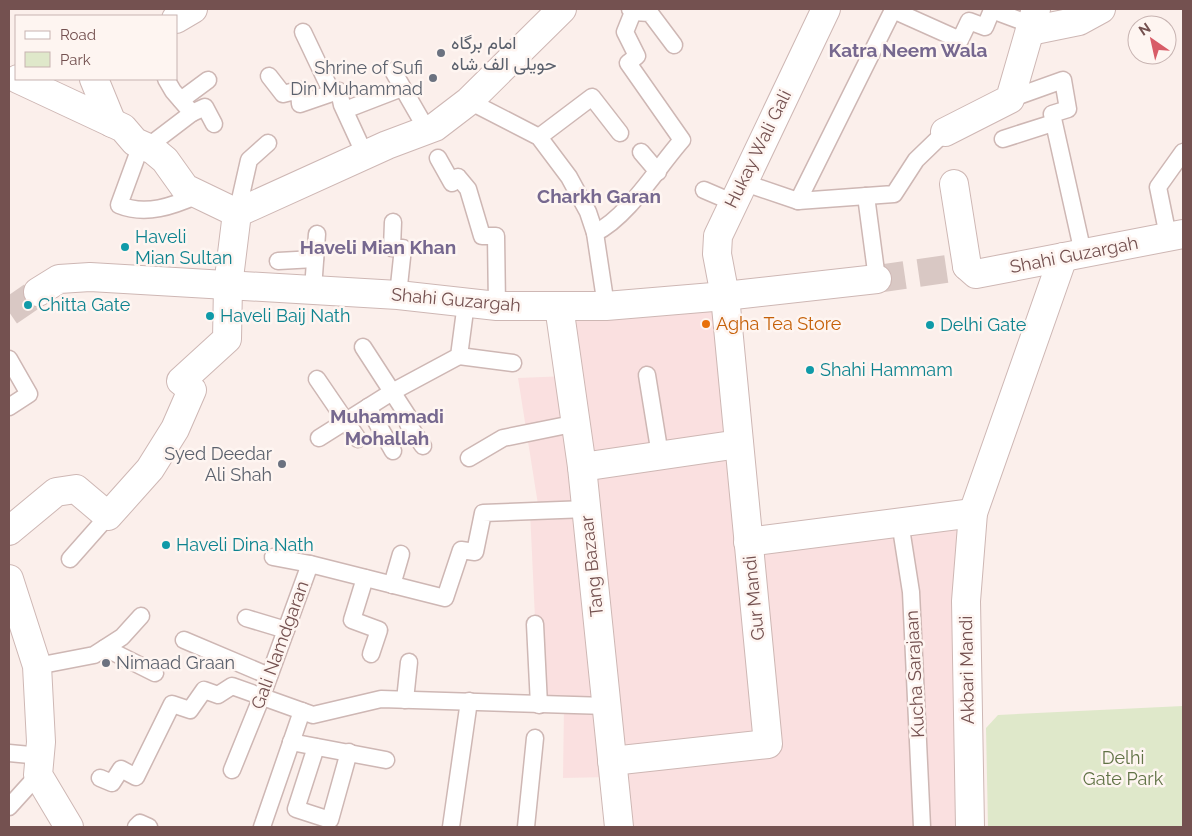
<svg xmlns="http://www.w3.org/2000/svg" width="1192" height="836" viewBox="0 0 1192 836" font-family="Raleway,Vazirmatn,sans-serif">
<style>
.commercial{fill:#fae0e0}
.green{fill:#dfe8ca}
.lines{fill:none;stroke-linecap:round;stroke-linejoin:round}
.tertiary-tunnel{stroke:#d9c8c4;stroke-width:28;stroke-dasharray:28 14;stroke-linecap:butt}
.service-casing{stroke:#ceb7b4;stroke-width:19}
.minor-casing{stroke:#ceb7b4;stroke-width:30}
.tertiary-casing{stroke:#ceb7b4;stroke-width:30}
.service{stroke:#fff;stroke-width:16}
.minor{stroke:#fff;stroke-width:28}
.tertiary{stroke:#fff;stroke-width:28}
.worship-dot{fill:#6b7280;stroke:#fef5f1;stroke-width:2}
.culture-dot{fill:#0f9aa8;stroke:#fef5f1;stroke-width:2}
.food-dot{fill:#e8710a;stroke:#fef5f1;stroke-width:2}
.labels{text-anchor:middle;stroke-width:5;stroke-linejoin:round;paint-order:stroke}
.worship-label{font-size:18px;fill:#5b616d;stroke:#fef5f1;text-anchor:start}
.street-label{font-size:18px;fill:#745150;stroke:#fef5f1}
.culture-label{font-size:18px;fill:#0d838f;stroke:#fef5f1;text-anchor:start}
.food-label{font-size:18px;fill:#c56008;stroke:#fef5f1;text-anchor:start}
.park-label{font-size:18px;fill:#617346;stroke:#fef5f1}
.neighbourhood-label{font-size:19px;font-weight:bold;fill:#76688f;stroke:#fef5f1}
</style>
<rect width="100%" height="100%" fill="#fbefeb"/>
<polygon class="commercial" points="725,296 748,542 973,513 976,827 615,827 610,777 563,778 564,706 539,705 530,511 539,511 518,378 567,376 559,306"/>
<polygon class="green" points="1183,706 1183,827 988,827 986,728 998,715"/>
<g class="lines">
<g class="tertiary-tunnel">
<polyline points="877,279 967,266"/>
<polyline points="9,312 38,292"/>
</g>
<g class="service-casing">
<g id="service">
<polyline points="633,12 650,13 674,45"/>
<polyline points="303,32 332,93 339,91 342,105 365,155"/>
<polyline points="393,71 427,130"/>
<polyline points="269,76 283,94 299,90 300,104 332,93"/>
<polyline points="1010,99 1063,80 1068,109 1052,114 1083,253"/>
<polyline points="181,100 208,80"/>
<polyline points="469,101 539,137 569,177 588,212 595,233 606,306"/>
<polyline points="345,110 402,88"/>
<polyline points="192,113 205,107 214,124"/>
<polyline points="539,137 592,97 620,133"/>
<polyline points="1003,139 1053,123"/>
<path d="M141,145L119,205C146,216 173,206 198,195"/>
<polyline points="146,148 192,113 173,91 166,79"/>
<polyline points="641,152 658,172"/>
<polyline points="438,158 452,183 458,177 468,189 482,236 496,236 497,306"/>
<polyline points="742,182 798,201 893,10 960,40 969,21 985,27 992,10 1032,25"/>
<polyline points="704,190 732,202"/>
<polyline points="866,196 877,279"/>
<polyline points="798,201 894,194 916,160 945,132"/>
<polyline points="237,213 249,160 268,143"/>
<polyline points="393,222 392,248 403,248 398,295"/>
<path d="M595,233C628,217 658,167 682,140L628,63L637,56L625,32L633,12L630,9"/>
<polyline points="1168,236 1158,187 1183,152"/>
<polyline points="278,261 315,259"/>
<polyline points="313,289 317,234"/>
<polyline points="363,347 411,421 408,424 423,446"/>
<polyline points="459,356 513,363"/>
<polyline points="9,359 29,394 9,407"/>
<polyline points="647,375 660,455"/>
<polyline points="317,379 358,439"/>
<polyline points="368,407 393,451"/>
<polyline points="319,438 392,392 459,356 466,303"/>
<polyline points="469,458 503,438 577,423"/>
<polyline points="900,522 911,592 922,827"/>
<polyline points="273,557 310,564"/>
<polyline points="70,559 108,516"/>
<polyline points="365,578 352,620 379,630 371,654"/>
<polyline points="392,585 401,554"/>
<polyline points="246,618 286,630"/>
<polyline points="535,624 539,705"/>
<polyline points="184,640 269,676"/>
<polyline points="105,648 155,673"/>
<polyline points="37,666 94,655 122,637 141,616"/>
<polyline points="405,700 409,662"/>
<polyline points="291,742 386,760"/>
<polyline points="316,747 296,809 330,820 349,752"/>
<polyline points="9,753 41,756"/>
<polyline points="232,770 262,696 310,564 445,598 461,550 475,552 483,513 587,509"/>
<polyline points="100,778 112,783 121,769 136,777 172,704 190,710 204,690 218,695 232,686 313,715 381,699 607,706"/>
<polyline points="9,807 38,775"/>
<polyline points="136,827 140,823 149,827"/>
<polyline points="262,827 302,711"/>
<polyline points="451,827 469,701"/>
<polyline points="526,827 535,738"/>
</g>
</g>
<g class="minor-casing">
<g id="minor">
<polyline points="176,19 193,9"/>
<polyline points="1030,31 1079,21 1101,9"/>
<polyline points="18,79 123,128 135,142 153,150 165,160 185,188 237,213"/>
<polyline points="94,79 112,123"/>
<polyline points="945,132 1010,99 1036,9"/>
<polyline points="954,184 967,266"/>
<polyline points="559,306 582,467 619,827"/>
<polyline points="582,467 739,444"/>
<polyline points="9,531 56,492 76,489 108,516 150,469 175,429 192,390 181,381 227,339 228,286 237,213 387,145 435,127 469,101 562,9"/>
<polyline points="748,542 973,513"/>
<polyline points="9,579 37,666 41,742 38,775 69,827"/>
<polyline points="612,761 768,744 725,296 717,254 718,236 826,9"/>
<polyline points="970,827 966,601 973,513 1063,257"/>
</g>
</g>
<g class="tertiary-casing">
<g id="tertiary">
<polyline points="967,266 976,274 1183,234"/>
<polyline points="38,292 59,279 90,277 398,295 497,306 606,306 725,296 877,279"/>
</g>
</g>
<use href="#service" class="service"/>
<use href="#minor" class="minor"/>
<use href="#tertiary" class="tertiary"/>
</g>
<g class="worship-dot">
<circle cx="441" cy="53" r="5"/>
<circle cx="433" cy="78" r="5"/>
<circle cx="282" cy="464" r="5"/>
<circle cx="106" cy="663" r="5"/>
</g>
<g class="culture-dot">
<circle cx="125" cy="247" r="5"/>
<circle cx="28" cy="305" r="5"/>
<circle cx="210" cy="316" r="5"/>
<circle cx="930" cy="325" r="5"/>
<circle cx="810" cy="370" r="5"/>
<circle cx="166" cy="545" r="5"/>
</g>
<circle class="food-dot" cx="706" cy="324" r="5"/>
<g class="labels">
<g class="worship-label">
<text x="451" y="49">امام برگاہ<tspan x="451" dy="21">حویلی الف شاہ</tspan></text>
<text x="423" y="74" text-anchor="end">Shrine of Sufi<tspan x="423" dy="21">Din Muhammad</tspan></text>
<text x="272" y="460" text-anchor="end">Syed Deedar<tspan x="272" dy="21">Ali Shah</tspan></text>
<text x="116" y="669">Nimaad Graan</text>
</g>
<g class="street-label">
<text transform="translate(758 149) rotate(-64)" y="6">Hukay Wali Gali</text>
<text transform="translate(1074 255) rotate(-11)" y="6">Shahi Guzargah</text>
<text transform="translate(456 300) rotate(5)" y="6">Shahi Guzargah</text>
<text transform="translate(592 566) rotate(-96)" y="6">Tang Bazaar</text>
<text transform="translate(754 598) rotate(-96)" y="6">Gur Mandi</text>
<text transform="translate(280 645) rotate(-70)" y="6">Gali Namdgaran</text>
<text transform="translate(967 670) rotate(-91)" y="6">Akbari Mandi</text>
<text transform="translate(915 674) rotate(-93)" y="6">Kucha Sarajaan</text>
</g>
<g class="culture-label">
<text x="135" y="243">Haveli<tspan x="135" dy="21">Mian Sultan</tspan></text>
<text x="38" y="311">Chitta Gate</text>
<text x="220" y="322">Haveli Baij Nath</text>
<text x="940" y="331">Delhi Gate</text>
<text x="820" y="376">Shahi Hammam</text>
<text x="176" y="551">Haveli Dina Nath</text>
</g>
<g class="food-label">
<text x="716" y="330">Agha Tea Store</text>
</g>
<g class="park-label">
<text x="1123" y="764">Delhi<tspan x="1123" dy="21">Gate Park</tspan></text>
</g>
<g class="neighbourhood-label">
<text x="908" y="57">Katra Neem Wala</text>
<text x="599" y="203">Charkh Garan</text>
<text x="378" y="254">Haveli Mian Khan</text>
<text x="387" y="423">Muhammadi<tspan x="387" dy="22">Mohallah</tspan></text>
</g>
</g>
<rect width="1192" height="836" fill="none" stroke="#745150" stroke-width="20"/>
<rect x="15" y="15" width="162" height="65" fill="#fef5f1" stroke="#c7b3b1"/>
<rect x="25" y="31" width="25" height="8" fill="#ffffff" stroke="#c7b3b1"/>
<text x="60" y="40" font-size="15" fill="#745150">Road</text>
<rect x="25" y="52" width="25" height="15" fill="#dfe8ca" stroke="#c7b3b1"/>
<text x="60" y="65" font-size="15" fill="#745150">Park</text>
<g transform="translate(1152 40) rotate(326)"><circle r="24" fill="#fef5f1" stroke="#c7b3b1"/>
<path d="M0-4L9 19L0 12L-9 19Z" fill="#d85c67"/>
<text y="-8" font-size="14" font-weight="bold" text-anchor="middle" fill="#745150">N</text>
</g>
</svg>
